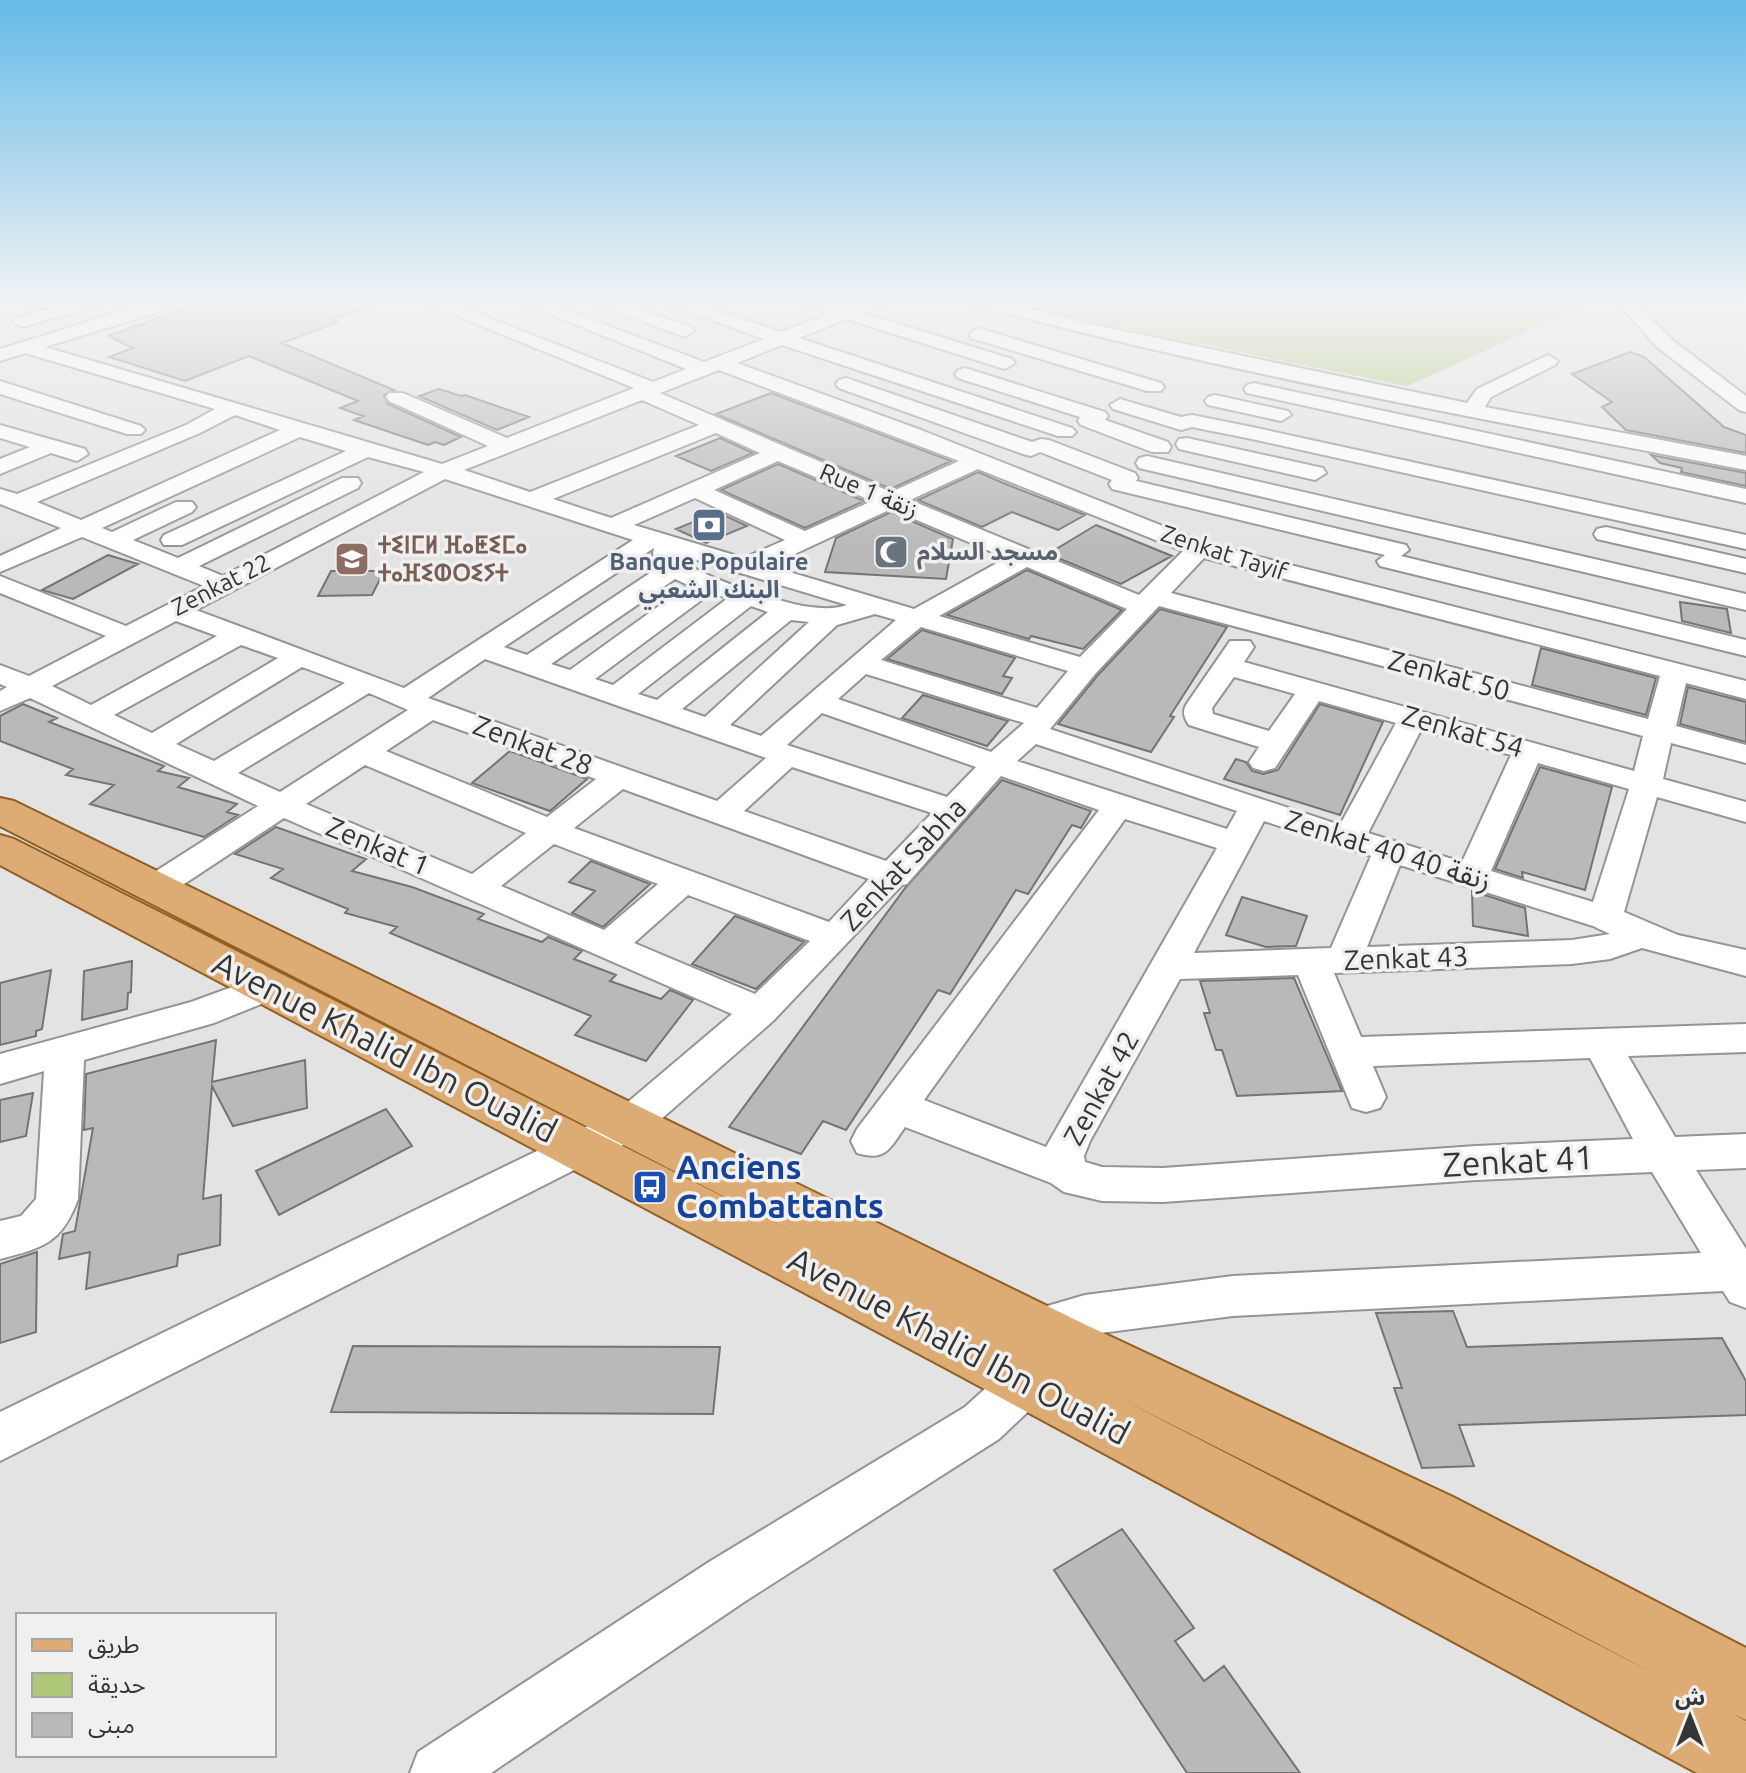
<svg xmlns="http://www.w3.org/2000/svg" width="1746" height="1773" font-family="Ubuntu,'Noto Sans Arabic','Noto Sans Tifinagh',sans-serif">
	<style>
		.green { fill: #afc779 }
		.building { fill: #bab9ba; stroke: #747475; stroke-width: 2 }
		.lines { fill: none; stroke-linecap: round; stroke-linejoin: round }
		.minor-casing { stroke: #949495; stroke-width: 4 }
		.major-casing { stroke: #925f22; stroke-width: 4 }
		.minor { fill: #fff; fill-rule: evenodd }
		.major { fill: #dcac74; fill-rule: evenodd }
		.labels { text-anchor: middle; stroke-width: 7; stroke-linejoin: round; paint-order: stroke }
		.far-street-label { font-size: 24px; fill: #353535; stroke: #f0f0f1 }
		.far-education-label { font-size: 24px; font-weight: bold; fill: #785e54; stroke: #f0f0f1; text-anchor: start }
		.far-worship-label { font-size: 24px; font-weight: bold; fill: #5b616d; stroke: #f0f0f1; text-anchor: start }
		.far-service-label { font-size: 24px; font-weight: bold; fill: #4e5e75; stroke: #f0f0f1 }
		.street-label { font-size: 28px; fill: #353535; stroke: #f0f0f1 }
		.near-street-label { font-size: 34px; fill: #353535; stroke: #f0f0f1 }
		.near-transit-label { font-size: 34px; font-weight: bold; fill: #164399; stroke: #f0f0f1; text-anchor: start }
	</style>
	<rect width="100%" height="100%" fill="#e3e3e4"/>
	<path class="green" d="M 1011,301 L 1595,301 L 1407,386 L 1058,315 Z"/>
	<path class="building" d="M 216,301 L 373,301 L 374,304 L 332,320 L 338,322 L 282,343 L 394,390 L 384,395 L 388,404 L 461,437 L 444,445 L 435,442 L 428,445 L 354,420 L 363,416 L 340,408 L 358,401 L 249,356 L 185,381 L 109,357 L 133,348 L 108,336 L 190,307 L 195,309 Z
		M 1630,352 L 1644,357 L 1724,427 L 1746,435 L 1746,453 L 1626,430 L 1602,407 L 1612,402 L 1572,374 Z
		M 439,389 L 461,396 L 465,395 L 529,417 L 497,430 L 419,396 Z
		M 771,393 L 951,461 L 891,489 L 716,414 Z
		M 720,438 L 753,453 L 711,471 L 676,456 Z
		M 1651,455 L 1746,473 L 1746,486 L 1681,472 L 1682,468 L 1660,463 Z
		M 778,464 L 864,501 L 805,528 L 721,490 Z
		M 978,472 L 1003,483 L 1085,515 L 1058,530 L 1012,512 L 982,527 L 918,500 Z
		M 717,512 L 747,526 L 706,543 L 676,529 Z
		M 891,512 L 953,539 L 946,579 L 825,572 L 836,538 Z
		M 1096,525 L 1172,556 L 1121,584 L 1048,554 Z
		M 108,555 L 138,564 L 73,599 L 42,590 Z
		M 1027,570 L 1122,610 L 1083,649 L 1031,636 L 1029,639 L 947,615 Z
		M 331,571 L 384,571 L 372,595 L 318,596 Z
		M 1680,602 L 1727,609 L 1731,633 L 1682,621 Z
		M 1160,609 L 1227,627 L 1170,716 L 1174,717 L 1151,752 L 1058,724 L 1098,675 Z
		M 922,630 L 1015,658 L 1003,676 L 1012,678 L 1002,694 L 887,659 Z
		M 1541,648 L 1656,678 L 1646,715 L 1532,685 Z
		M 1688,687 L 1746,702 L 1746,742 L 1680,724 Z
		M 923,695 L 1008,721 L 987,746 L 902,718 Z
		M 23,704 L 57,718 L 49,722 L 164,766 L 158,771 L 189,778 L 178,787 L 237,804 L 227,812 L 238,815 L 204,837 L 90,804 L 114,785 L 66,775 L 73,769 L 0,741 L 0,716 Z
		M 1320,704 L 1383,722 L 1340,815 L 1224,779 L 1236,759 L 1246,762 L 1252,771 L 1263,774 L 1278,770 Z
		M 510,751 L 587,779 L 550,811 L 472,783 Z
		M 1540,767 L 1612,787 L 1585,890 L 1522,872 L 1523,878 L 1495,869 Z
		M 1002,780 L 1091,811 L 1081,828 L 1072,825 L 1028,894 L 1016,890 L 950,994 L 938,990 L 846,1130 L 823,1121 L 801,1154 L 729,1127 L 906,887 Z
		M 276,827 L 366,859 L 352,871 L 412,887 L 484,914 L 478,919 L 542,942 L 548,937 L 582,951 L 574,959 L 616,975 L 610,981 L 661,999 L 670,990 L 693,1000 L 646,1061 L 575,1035 L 591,1016 L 390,933 L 397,927 L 345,913 L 348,909 L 271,878 L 283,869 L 235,854 Z
		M 591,861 L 650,884 L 603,927 L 572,913 L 595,891 L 569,882 Z
		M 1472,891 L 1525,908 L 1528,936 L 1473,926 Z
		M 1242,897 L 1307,916 L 1296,946 L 1266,947 L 1226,935 Z
		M 735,916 L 804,942 L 756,989 L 692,964 Z
		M 132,961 L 131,992 L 128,993 L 127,1009 L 82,1020 L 84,971 Z
		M 51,970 L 42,1029 L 36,1031 L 36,1036 L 0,1045 L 0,983 Z
		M 1294,978 L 1342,1091 L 1237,1096 L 1222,1050 L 1216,1050 L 1204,1013 L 1210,1013 L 1200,981 Z
		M 216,1040 L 212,1082 L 305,1060 L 307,1108 L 233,1126 L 212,1086 L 203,1199 L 221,1195 L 220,1245 L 178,1255 L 177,1266 L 86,1289 L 90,1252 L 59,1259 L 63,1234 L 75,1231 L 93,1128 L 84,1130 L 86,1074 Z
		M 33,1093 L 26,1136 L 0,1142 L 0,1100 Z
		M 386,1109 L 412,1146 L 279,1215 L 256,1171 Z
		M 37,1252 L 36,1332 L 0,1343 L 0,1264 Z
		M 1453,1311 L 1467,1347 L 1722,1338 L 1746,1381 L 1746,1415 L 1459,1425 L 1474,1466 L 1422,1468 L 1394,1388 L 1402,1388 L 1376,1313 Z
		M 353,1346 L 720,1347 L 713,1414 L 331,1412 Z
		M 1122,1529 L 1194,1628 L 1175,1641 L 1204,1681 L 1224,1666 L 1300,1773 L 1187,1773 L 1054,1570 Z"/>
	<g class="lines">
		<g class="minor-casing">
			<path id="minor" d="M 74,301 L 103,301 L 101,305 L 22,327 L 13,322 L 16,318 Z
				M 155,301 L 183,301 L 181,305 L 45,347 L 442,464 L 488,446 L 389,401 L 386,397 L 389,393 L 403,393 L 507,438 L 634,388 L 420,301 L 445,301 L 653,382 L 686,369 L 517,301 L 542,301 L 704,362 L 764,339 L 660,301 L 687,301 L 781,332 L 829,314 L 798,301 L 826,301 L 845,308 L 861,301 L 886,301 L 863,313 L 1012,359 L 1015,363 L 1005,369 L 998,367 L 847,319 L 799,338 L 1072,428 L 1076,432 L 1072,436 L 1058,436 L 782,345 L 737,363 L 921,430 L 1208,544 L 1746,681 L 1746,699 L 1686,683 L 1676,726 L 1746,745 L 1746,763 L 1671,743 L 1663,779 L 1746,802 L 1746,822 L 1657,797 L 1624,912 L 1678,935 L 1746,950 L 1746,976 L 1642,948 L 1610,959 L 1572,964 L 1334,973 L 1361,1037 L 1746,1024 L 1746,1052 L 1628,1056 L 1675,1137 L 1746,1134 L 1746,1168 L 1696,1170 L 1746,1249 L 1746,1308 L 1730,1302 L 1723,1291 L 1233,1316 L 1085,1335 L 1040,1349 L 1056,1355 L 1063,1370 L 1056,1385 L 999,1439 L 747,1600 L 491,1773 L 410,1773 L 418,1752 L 709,1562 L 965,1407 L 1022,1355 L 1035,1350 L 1020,1344 L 1013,1329 L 1020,1314 L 1085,1295 L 1233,1276 L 1701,1253 L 1652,1172 L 1476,1180 L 1163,1202 L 1102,1201 L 1064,1192 L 1051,1183 L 905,1127 C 890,1148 886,1162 857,1153 L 851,1141 L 857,1129 L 1099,810 L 1001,776 L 907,884 L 902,885 L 773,1021 L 643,1135 L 0,1461 L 0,1412 L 615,1113 L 732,1014 L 284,818 L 166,896 L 154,899 L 142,896 L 137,888 L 142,880 L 258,806 L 30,698 L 0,711 L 0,691 L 7,687 L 0,684 L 0,665 L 29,676 L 106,636 L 0,593 L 0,576 L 126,626 L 204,586 L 82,537 L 0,572 L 0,556 L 61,528 L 0,504 L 0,489 L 17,494 L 186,425 L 215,409 L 25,353 L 0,361 L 0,349 ZM 719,370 L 959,461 L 891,492 L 660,393 ZM 642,400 L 699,425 L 530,492 L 464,470 ZM 235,415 L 280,430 L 81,520 L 37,502 L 200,433 ZM 716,433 L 760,453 L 611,518 L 553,499 ZM 300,437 L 346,451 L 164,535 L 161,540 L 164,545 L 182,545 L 368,457 L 424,472 L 223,576 L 199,566 L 358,488 L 361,483 L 358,478 L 342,478 L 178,558 L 133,540 L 192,512 L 196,507 L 192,502 L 176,502 L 112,532 L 102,528 ZM 778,461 L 872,501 L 805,531 L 714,490 ZM 978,469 L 1183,551 L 1139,595 L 910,500 ZM 445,479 L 633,540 L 404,688 L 196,610 ZM 695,498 L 785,540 L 744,558 L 634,525 ZM 891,509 L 1006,558 L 914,609 L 769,566 ZM 654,548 L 653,554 L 659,567 L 527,655 L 504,647 ZM 677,554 L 847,605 C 833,610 818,608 803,606 C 780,602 687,574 677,554 ZM 1204,558 L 1660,676 L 1648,719 L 1171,593 ZM 1027,567 L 1127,609 L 1080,657 L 939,616 ZM 675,579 L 688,585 L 570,670 L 551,664 ZM 711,593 L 728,598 L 613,685 L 595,679 ZM 751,606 L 768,612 L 657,700 L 638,694 ZM 1159,606 L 1643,736 L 1634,771 L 1244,662 L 1254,647 L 1250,641 L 1230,641 L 1188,702 C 1182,710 1183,717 1189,725 L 1259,747 L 1249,762 L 1253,768 L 1264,771 L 1275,768 L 1319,701 L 1396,723 L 1340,825 L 1050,729 L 1096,673 ZM 875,614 L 896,620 L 761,736 L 730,725 L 837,625 ZM 791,620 L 809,622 L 705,717 L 682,709 ZM 176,621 L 217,636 L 91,705 L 52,686 ZM 921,627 L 1068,671 L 1037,708 L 881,660 ZM 241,645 L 278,658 L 152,733 L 114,715 ZM 485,659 L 766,758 L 717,801 L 428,698 ZM 302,667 L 345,683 L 214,761 L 176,744 ZM 866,674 L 1024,723 L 991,752 L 838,699 ZM 1234,677 L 1295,694 L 1269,731 L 1213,714 L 1212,708 ZM 369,693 L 408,710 L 280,792 L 238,773 ZM 822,713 L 976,767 L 947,797 L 787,745 ZM 433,720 L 596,779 L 547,817 L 386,751 ZM 1421,730 L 1511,755 L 1462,862 L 1368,833 ZM 1036,744 L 1237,811 L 1227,829 L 1017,761 ZM 1538,763 L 1629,789 L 1593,902 L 1491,871 ZM 365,765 L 526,833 L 472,874 L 306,804 ZM 792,767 L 932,813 L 886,861 L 744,811 ZM 623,789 L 869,879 L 829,922 L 574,828 ZM 1125,819 L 1217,848 L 1046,1147 L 924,1100 ZM 1264,821 L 1371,856 L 1331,948 L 1194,953 ZM 554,844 L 658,884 L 604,930 L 501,886 ZM 1400,865 L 1593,926 L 1610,934 L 1572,940 L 1367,947 ZM 688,895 L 810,941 L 755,994 L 634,943 ZM 1298,975 L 1352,1108 L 1366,1112 L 1380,1108 L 1386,1097 L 1373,1066 L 1590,1058 L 1633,1139 L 1476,1146 L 1163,1168 L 1102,1167 L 1085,1162 L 1084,1156 L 1090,1141 L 1180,979 Z
				M 589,301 L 615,301 L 691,327 L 694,331 L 685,337 L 679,335 Z
				M 973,301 L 1003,301 L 1081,322 L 1467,403 L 1477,389 L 1548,355 L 1558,361 L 1555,365 L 1491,397 L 1485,407 L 1746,456 L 1746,470 C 1488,420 1228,373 975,305 Z
				M 1616,301 L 1634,301 L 1671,339 L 1746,396 L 1746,412 L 1739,410 L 1657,347 Z
				M 978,328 L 1161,383 L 1164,387 L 1161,391 L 1147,391 L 971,338 L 969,334 Z
				M 965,368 L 1105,412 L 1108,416 L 1105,420 L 1168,442 L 1171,447 L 1168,452 L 1152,452 L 1081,425 L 1078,421 L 1080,417 L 958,378 L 955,374 L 958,370 Z
				M 846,378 L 1032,442 L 1041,439 L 1049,440 L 1135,473 L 1138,478 L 1136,481 L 1406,545 L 1409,550 L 1401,556 L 1746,640 L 1746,656 L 1380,566 L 1377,561 L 1385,555 L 1112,489 L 1109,484 L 1112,480 L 1040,452 L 1031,456 L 1023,454 L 839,388 L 836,384 L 839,380 Z
				M 0,381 L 141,426 L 145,430 L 141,434 L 127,434 L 0,394 Z
				M 1254,383 L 1746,489 L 1746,503 L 1247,393 L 1244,389 L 1247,385 Z
				M 1215,395 L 1288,411 L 1291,415 L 1281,421 L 1208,405 L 1205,401 L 1208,397 Z
				M 1120,399 L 1181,417 L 1192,415 L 1252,427 L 1746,535 L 1746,549 L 1252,439 L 1192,427 L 1181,430 L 1113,409 L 1110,405 Z
				M 0,425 L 85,449 L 88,454 L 77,461 L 51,453 L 0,474 L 0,459 L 30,447 L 0,438 Z
				M 1187,438 L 1323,468 L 1326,473 L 1315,480 L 1179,449 L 1176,444 L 1179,439 Z
				M 1147,456 L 1746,594 L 1746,610 L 1139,468 L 1136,463 L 1139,458 Z
				M 1606,527 L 1746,559 L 1746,573 L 1597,539 L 1594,534 L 1597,529 Z
				M 268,974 L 281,978 L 286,987 L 281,996 L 214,1023 L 84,1060 L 78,1199 C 62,1243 43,1248 0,1259 L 0,1221 L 21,1216 L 36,1199 L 44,1071 L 0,1084 L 0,1054 L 191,1002 Z"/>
		</g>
		<g class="major-casing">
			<path id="major" d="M 0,798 L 14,801 L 1084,1324 L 1453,1497 L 1746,1648 L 1746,1720 L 1733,1714 L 1746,1721 L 1746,1773 L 1697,1773 L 940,1365 L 0,865 L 0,835 L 14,839 L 811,1241 L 0,826 ZM 1119,1398 L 1407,1543 L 1653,1673 Z"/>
		</g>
		<use href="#minor" class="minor"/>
		<use href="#major" class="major"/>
	</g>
	<linearGradient id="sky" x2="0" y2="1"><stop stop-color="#64bae8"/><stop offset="0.55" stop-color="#f2f2f3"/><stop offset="1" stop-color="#f2f2f3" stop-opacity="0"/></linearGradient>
	<rect width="1746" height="550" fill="url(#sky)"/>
	<defs>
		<g id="bank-square" transform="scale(1.8)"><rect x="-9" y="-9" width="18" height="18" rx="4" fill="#5c6f8a" stroke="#f0f0f1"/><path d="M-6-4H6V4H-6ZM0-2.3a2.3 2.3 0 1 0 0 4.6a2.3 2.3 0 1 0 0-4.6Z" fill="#fff"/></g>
		<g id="mosque-square" transform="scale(1.8)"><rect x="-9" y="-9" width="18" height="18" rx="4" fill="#6b7280" stroke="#f0f0f1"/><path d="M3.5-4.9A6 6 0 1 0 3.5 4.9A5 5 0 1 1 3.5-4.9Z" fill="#fff"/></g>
		<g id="school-square" transform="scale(1.8)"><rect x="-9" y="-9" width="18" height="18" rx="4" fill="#8d6e63" stroke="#f0f0f1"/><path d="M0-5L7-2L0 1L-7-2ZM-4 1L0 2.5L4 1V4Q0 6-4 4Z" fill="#fff"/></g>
		<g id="bus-square" transform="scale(1.8)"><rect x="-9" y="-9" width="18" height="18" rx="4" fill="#1a4fb4" stroke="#f0f0f1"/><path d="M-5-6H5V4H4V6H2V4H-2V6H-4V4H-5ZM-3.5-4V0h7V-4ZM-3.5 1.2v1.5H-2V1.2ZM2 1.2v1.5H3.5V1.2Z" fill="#fff"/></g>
	</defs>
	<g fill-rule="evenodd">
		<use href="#bank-square" x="709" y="525"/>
		<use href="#mosque-square" x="891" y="552"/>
		<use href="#school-square" x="352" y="559"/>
		<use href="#bus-square" x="650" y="1187"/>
	</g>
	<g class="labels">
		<g class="far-street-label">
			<text transform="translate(869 491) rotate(23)" y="8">Rue 1 زنقة</text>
			<text transform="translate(1224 553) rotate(18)" y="8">Zenkat Tayif</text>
			<text transform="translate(221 585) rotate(-27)" y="8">Zenkat 22</text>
		</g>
		<g class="far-education-label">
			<text x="378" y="553">ⵜⵉⵏⵎⵍ ⴼⴰⵟⵉⵎⴰ<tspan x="378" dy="28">ⵜⴰⴼⵉⵀⵔⵉⵢⵜ</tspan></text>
		</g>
		<g class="far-worship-label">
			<text x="917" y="560">مسجد السلام</text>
		</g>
		<g class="far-service-label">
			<text x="709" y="570">Banque Populaire<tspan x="709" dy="28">البنك الشعبي</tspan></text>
		</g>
		<g class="street-label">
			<text transform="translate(1449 675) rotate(15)" y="10">Zenkat 50</text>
			<text transform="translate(1463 731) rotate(16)" y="10">Zenkat 54</text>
			<text transform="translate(533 745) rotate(20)" y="10">Zenkat 28</text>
			<text transform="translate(378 846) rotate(23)" y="10">Zenkat 1</text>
			<text transform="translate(1388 850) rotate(17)" y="10">Zenkat 40 زنقة 40</text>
			<text transform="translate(903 864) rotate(-47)" y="10">Zenkat Sabha</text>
			<text transform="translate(1406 958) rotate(-2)" y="10">Zenkat 43</text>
			<text transform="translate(1101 1088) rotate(-61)" y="10">Zenkat 42</text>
		</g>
		<g class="near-street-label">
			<text transform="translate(385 1047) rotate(27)" y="12">Avenue Khalid Ibn Oualid</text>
			<text transform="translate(1518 1161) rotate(-3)" y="12">Zenkat 41</text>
			<text transform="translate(959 1346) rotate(28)" y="12">Avenue Khalid Ibn Oualid</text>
		</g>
		<g class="near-transit-label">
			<text x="676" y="1179">Anciens<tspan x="676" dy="39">Combattants</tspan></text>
		</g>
	</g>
	<rect x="16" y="1613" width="260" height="144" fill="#f0f0f1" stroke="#a5a5a6" stroke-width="2"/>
	<rect x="32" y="1639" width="40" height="12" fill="#dcac74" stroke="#a5a5a6" stroke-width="2"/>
	<text x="88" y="1653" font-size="24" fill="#353535">طريق</text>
	<rect x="32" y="1673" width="40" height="24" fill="#afc779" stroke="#a5a5a6" stroke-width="2"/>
	<text x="88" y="1693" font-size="24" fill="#353535">حديقة</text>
	<rect x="32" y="1713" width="40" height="24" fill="#bab9ba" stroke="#a5a5a6" stroke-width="2"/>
	<text x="88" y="1733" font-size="24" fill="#353535">مبنى</text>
	<g transform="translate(1690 1717)" stroke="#f0f0f1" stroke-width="6" paint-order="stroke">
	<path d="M0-6L14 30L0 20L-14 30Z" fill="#353535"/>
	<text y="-12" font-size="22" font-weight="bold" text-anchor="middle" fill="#353535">ش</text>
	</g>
</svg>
